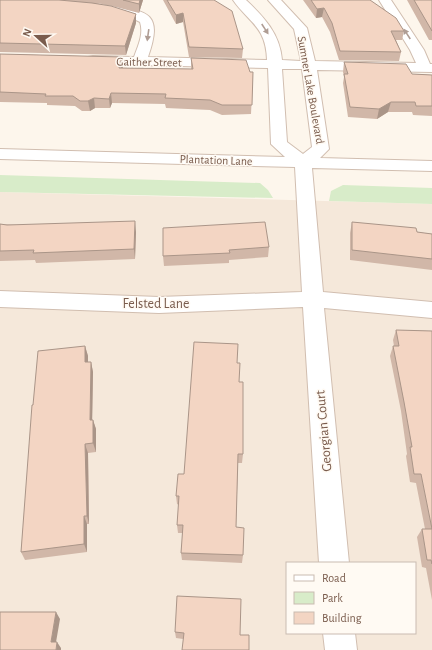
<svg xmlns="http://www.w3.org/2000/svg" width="432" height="650" font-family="'Alegreya Sans',sans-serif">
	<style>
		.residential { fill: #f5e8da; fill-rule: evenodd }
		.green { fill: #d8ecc9 }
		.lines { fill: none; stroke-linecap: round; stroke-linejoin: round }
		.minor-casing { stroke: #d1beb0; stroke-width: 2 }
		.minor { fill: #fff; fill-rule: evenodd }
		.wall { fill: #d1b7a8 }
		.shaded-wall { fill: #aa9588 }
		.building { fill: #f3d5c3; stroke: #aa9588 }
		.oneway { fill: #af9d94 }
		.labels { text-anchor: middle; stroke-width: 3; stroke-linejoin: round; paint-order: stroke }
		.far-street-label { font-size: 12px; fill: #7a5c4d; stroke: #fffaf3 }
		.street-label { font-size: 14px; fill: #7a5c4d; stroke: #fffaf3 }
	</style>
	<rect width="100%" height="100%" fill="#fdf6ec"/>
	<path class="residential" d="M 0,192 L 432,204 L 432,650 L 0,650 ZM 287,563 L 415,563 L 415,633 L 287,633 Z"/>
	<path class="green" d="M 0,175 L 260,183 L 268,190 L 273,198 L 0,192 Z
		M 343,185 L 432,188 L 432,204 L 329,201 L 331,191 Z"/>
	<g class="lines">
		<g class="minor-casing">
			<path id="minor" d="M 233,0 L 246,0 C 264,17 280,34 282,60 L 301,61 L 294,29 L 268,0 L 281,0 L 307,28 L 315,61 L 416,63 L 410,50 L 379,0 L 391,0 L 424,50 L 430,64 L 432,64 L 432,72 L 317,70 L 329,149 L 320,158 L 432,161 L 432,171 L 312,168 L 323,292 L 432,302 L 432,318 L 324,308 L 349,563 L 319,563 L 303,307 L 159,313 L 0,307 L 0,291 L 159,297 L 302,292 L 295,167 L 0,159 L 0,149 L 285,157 L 271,144 L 268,68 L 93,64 L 88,63 L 86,60 L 88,57 L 93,56 L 134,57 C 138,46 144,34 140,22 L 130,17 L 102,12 L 100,9 L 102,6 L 106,5 C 147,11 164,11 148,57 L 267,60 C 266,26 249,23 233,0 ZM 282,69 L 302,69 L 312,147 L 303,154 L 287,142 Z
				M 323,633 L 355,633 L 357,650 L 325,650 Z"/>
		</g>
		<use href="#minor" class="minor"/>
	</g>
	<path class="wall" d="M 0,0 L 143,0 L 139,13 L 108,5 L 96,3 L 136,14 L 136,23 L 126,55 L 0,52 Z
		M 163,0 L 214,0 L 243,49 L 242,58 L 189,57 L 183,22 L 176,24 Z
		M 303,0 L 370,0 L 404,31 L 402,40 L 396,40 L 401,52 L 399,61 L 339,60 L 330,32 L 322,17 L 316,18 Z
		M 407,0 L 432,0 L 432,40 L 429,40 Z
		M 0,54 L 122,57 L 123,66 L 123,68 L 191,69 L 191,58 L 250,72 L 253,72 L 251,114 L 222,115 L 210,110 L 166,108 L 165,104 L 112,103 L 110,108 L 95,108 L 90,111 L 82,111 L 75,106 L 47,105 L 47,103 L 0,102 Z
		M 344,62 L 412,74 L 432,75 L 432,116 L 413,115 L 412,112 L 388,112 L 377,119 L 348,117 L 343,83 L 344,77 L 343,72 Z
		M 352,222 L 417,232 L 432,234 L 432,270 L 350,260 L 350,233 Z
		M 0,224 L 136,232 L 135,259 L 36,263 L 35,260 L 0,261 Z
		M 163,228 L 269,247 L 268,257 L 229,260 L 229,263 L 164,266 L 163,256 Z
		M 396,330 L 432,331 L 432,600 L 426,568 L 422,567 L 417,537 L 422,529 L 425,529 L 416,483 L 410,482 L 406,456 L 407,454 L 401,411 L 390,356 L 393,346 L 394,346 L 393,340 Z
		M 85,346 L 88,356 L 88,362 L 91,362 L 93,372 L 92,420 L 93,420 L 96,429 L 96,452 L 88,453 L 89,524 L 87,524 L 87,552 L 25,560 L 21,552 L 33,405 Z
		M 237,363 L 239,382 L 243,454 L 242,463 L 238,463 L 236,527 L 243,555 L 242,563 L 182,560 L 181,553 L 183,533 L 178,533 L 177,525 L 179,505 L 177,504 L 176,496 L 184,474 Z
		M 241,599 L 183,639 L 176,638 L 175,632 Z"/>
	<path class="shaded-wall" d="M 140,0 L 143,0 L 139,13 L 139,4 Z
		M 324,8 L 322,17 L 316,18 L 317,9 Z
		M 183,13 L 183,22 L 176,24 L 176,15 Z
		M 136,14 L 136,23 L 126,55 L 125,46 Z
		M 122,57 L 123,66 L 120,77 L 119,68 Z
		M 111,93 L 112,103 L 110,108 L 109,99 Z
		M 94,98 L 95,108 L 90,111 L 88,101 Z
		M 391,102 L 388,112 L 377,119 L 379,109 Z
		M 135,221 L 136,232 L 135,259 L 134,249 Z
		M 85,346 L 88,356 L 88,372 L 85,362 Z
		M 91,362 L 93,372 L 92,429 L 90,420 Z
		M 93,420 L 96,429 L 96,452 L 93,443 Z
		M 85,444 L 88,453 L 89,524 L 87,516 Z
		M 84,516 L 87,524 L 87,552 L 84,544 Z
		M 56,612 L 60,619 L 55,648 L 51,642 Z
		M 57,642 L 61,648 L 61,650 L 56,650 Z"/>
	<path class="building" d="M 0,0 L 59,0 L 92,3 L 111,6 L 136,14 L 125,46 L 0,43 Z
		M 123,0 L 140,0 L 139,4 Z
		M 167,0 L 214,0 L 232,11 L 243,49 L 189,47 L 183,13 L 176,15 Z
		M 311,0 L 370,0 L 396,18 L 404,31 L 391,31 L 401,52 L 340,51 L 332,23 L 324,8 L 317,9 Z
		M 414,0 L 432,0 L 432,31 Z
		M 0,54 L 122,57 L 119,68 L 193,69 L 191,58 L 246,60 L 250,72 L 253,72 L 252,105 L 222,105 L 210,100 L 165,98 L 166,94 L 111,93 L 109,99 L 94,98 L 88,101 L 80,101 L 73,96 L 45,96 L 46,94 L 0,92 Z
		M 344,62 L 406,64 L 412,74 L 432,75 L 432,106 L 416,106 L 415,102 L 391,102 L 379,109 L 350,107 L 344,74 L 348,74 Z
		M 135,221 L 134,249 L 33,253 L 34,250 L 0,251 L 0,224 L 7,225 Z
		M 265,222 L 269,247 L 229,250 L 230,253 L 163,256 L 163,228 Z
		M 352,222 L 416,228 L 417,232 L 432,234 L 432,259 L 352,250 Z
		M 396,330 L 432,331 L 432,564 L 431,560 L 427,560 L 422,529 L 432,529 L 421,474 L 414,474 L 410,447 L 412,447 L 404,402 L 393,346 L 399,346 Z
		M 194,342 L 238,344 L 237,363 L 240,363 L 239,382 L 243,382 L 243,454 L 238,454 L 236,527 L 244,528 L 243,555 L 181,553 L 183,525 L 177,525 L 179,496 L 176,496 L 178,474 L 184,474 Z
		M 85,346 L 85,362 L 91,362 L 90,420 L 93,420 L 93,443 L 85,444 L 87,516 L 84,516 L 84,544 L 21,552 L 32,405 L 33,405 L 38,351 Z
		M 177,596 L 241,599 L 240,635 L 249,635 L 249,650 L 182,650 L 184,633 L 175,632 Z
		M 0,612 L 56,612 L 51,642 L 57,642 L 56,650 L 0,650 Z"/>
	<defs><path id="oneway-solid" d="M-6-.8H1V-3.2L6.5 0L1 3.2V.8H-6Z"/></defs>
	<g class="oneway">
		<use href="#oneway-solid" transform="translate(265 29) rotate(57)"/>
		<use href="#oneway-solid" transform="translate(407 34) rotate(-123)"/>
		<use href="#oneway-solid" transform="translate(148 35) rotate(98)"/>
	</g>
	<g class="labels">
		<g class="far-street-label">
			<text transform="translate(149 62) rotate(1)" y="4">Gaither Street</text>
			<text transform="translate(311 90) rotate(80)" y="4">Sumner Lake Boulevard</text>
			<text transform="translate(216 160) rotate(2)" y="4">Plantation Lane</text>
		</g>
		<g class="street-label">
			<text x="156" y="308">Felsted Lane</text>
			<text transform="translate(323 431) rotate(-95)" y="5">Georgian Court</text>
		</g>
	</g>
	<rect x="286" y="562" width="130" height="72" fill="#fffaf3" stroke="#cabbb1"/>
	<rect x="294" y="575" width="20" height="6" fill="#ffffff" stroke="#cabbb1"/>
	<text x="322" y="582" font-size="12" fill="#7a5c4d">Road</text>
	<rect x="294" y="592" width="20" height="12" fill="#d8ecc9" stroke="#cabbb1"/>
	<text x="322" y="602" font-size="12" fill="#7a5c4d">Park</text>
	<rect x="294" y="612" width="20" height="12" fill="#f3d5c3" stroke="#cabbb1"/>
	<text x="322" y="622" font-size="12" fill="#7a5c4d">Building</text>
	<g transform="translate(36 36) rotate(291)" stroke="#fffaf3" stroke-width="3" paint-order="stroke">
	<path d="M0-3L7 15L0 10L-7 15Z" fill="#7a5c4d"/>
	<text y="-6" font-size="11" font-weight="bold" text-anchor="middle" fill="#7a5c4d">N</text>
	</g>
</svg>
